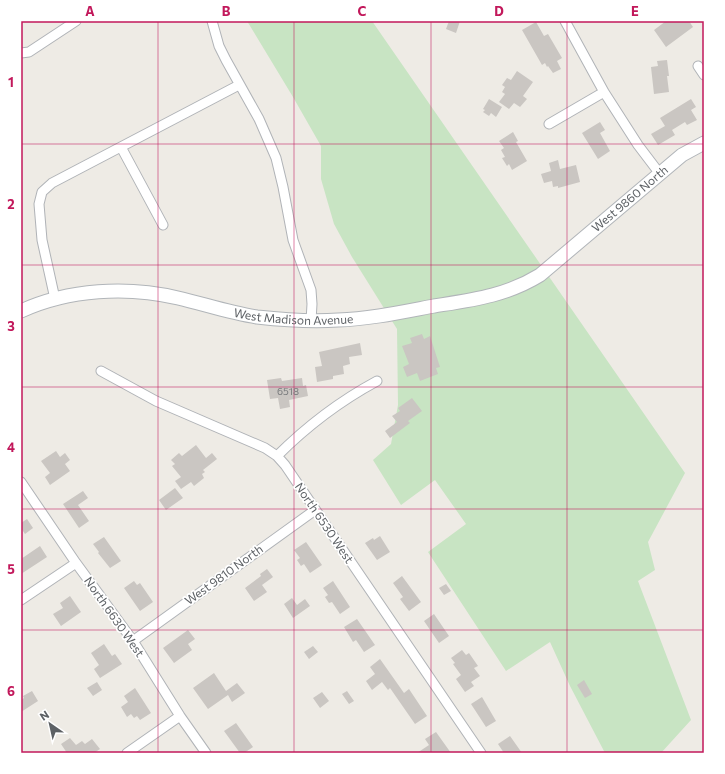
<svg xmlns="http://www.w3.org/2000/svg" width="725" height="774" font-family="Commissioner,sans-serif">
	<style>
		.green { fill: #c8e4c3 }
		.building { fill: #cac6c2 }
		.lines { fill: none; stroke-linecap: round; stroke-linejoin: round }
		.street-casing { stroke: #b0b3b7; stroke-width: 11 }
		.secondary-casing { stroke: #b1b5b9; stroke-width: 15 }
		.street { stroke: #fff; stroke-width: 9 }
		.secondary { stroke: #fff; stroke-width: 13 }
		.grid { fill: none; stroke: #c2185b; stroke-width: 1; stroke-opacity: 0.55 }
		.labels { text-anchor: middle; stroke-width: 3.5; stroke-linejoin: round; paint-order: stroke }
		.number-label { font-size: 10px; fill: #787a7c }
		.street-label { font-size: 12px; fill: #5d6165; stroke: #fff }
		.neatline { fill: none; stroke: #c2185b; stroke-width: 1.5 }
		.grid-label { font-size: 13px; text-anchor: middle; font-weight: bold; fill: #c2185b }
	</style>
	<rect width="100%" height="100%" fill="#eeebe5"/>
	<path class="green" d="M 247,21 L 372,21 L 685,473 L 648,542 L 655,570 L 638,581 L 691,720 L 661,753 L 605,753 L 570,686 L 550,642 L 506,671 L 428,552 L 466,524 L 435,480 L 401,505 L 373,460 L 391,444 L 398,405 L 397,329 L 352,257 L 334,224 L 321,179 L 321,146 L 293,97 Z"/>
	<path class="building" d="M 449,21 L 460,21 L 456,33 L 446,29 Z
		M 666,21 L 689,21 L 693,27 L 666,47 L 654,30 Z
		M 536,22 L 544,36 L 548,34 L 562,58 L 557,61 L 561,69 L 553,73 L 548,66 L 547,67 L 545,63 L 542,65 L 522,30 Z
		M 667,60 L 669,76 L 667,76 L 669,92 L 654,94 L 651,67 L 658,66 L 657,61 Z
		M 517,71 L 533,82 L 523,96 L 527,99 L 520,107 L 514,103 L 509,109 L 499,102 L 505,94 L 502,92 L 505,87 L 502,85 L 507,78 L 511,80 Z
		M 489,99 L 502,107 L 496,117 L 491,113 L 489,116 L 483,112 L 485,110 L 483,109 Z
		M 691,99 L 696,107 L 691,110 L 697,120 L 687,125 L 685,122 L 672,130 L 675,135 L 658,145 L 651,134 L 665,126 L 660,118 Z
		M 600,122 L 605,130 L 600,133 L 610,151 L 598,159 L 582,133 Z
		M 513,132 L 518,141 L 516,142 L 527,161 L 512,170 L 509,164 L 507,166 L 502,158 L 505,157 L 501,150 L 504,148 L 499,141 Z
		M 558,160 L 560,169 L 576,165 L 580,182 L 558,188 L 558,186 L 553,187 L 552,181 L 544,183 L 541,174 L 551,171 L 549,163 Z
		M 422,334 L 424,339 L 430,336 L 440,367 L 436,368 L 438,374 L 420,381 L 417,373 L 407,377 L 403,367 L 409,364 L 402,346 L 412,343 L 410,338 Z
		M 360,343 L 362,355 L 349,357 L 350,364 L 343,366 L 344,374 L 333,376 L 333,379 L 317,382 L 315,367 L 322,366 L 319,352 Z
		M 281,378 L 282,381 L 302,378 L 303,386 L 306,385 L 308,396 L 289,400 L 290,407 L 280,409 L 278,398 L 270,399 L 267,380 Z
		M 412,398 L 422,411 L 408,421 L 410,423 L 390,438 L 385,431 L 397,422 L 392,416 L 400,411 L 398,408 Z
		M 196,445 L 206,458 L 212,453 L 217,459 L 203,470 L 205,472 L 202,474 L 204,478 L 194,486 L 191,482 L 181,489 L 175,481 L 181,477 L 172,466 L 175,464 L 171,460 L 179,453 L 182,456 Z
		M 56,451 L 60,457 L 65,453 L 70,460 L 65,464 L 70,471 L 50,485 L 45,477 L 50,473 L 41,461 Z
		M 175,488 L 183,498 L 166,510 L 159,500 Z
		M 83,491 L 88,498 L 78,505 L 89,521 L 79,528 L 63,504 Z
		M 27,519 L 33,528 L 25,534 L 21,528 L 21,523 Z
		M 380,536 L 390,552 L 377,560 L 365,543 L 373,538 L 374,540 Z
		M 104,537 L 121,561 L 110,568 L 98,553 L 99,552 L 93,544 Z
		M 306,542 L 322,565 L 310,573 L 304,564 L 301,566 L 297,560 L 300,558 L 294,550 Z
		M 40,546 L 47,557 L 21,574 L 21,559 Z
		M 267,569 L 273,577 L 262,585 L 267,592 L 254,601 L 245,588 L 261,576 L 260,574 Z
		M 402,576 L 421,602 L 409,611 L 400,599 L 403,597 L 393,583 Z
		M 134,581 L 137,585 L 140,583 L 153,602 L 140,611 L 124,588 Z
		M 333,581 L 350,607 L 340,614 L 332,602 L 329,603 L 325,597 L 328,595 L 323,588 Z
		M 446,584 L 451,591 L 444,595 L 439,588 Z
		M 70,596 L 81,612 L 61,626 L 53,614 L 63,608 L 60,603 Z
		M 292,598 L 297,605 L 305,599 L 310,606 L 293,618 L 284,604 Z
		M 434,614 L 449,636 L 439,643 L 424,621 Z
		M 357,619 L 375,645 L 364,652 L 356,640 L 353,642 L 344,627 Z
		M 188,630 L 195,639 L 188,644 L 192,650 L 174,663 L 163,648 Z
		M 104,644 L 112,656 L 115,654 L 122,664 L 100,678 L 94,669 L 99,665 L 91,653 Z
		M 313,646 L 318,652 L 309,659 L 304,652 Z
		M 462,650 L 466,655 L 469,653 L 478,666 L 474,668 L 480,676 L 471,682 L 474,686 L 465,692 L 456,679 L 461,675 L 453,664 L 455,663 L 451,658 Z
		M 380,659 L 404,693 L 409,689 L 427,716 L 415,724 L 390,688 L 388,690 L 382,682 L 372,690 L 366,681 L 375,674 L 370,667 Z
		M 214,673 L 226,691 L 237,683 L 245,693 L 232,702 L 228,695 L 208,709 L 193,688 Z
		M 584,680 L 592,694 L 585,698 L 577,685 Z
		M 97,682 L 102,690 L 93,696 L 87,688 Z
		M 135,688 L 151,713 L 140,720 L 137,716 L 134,718 L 131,714 L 127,717 L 121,707 L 128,702 L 124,696 Z
		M 32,691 L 38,701 L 21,712 L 21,700 L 24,698 L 23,696 Z
		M 347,691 L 354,701 L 349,704 L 342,694 Z
		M 322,692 L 329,701 L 320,708 L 313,698 Z
		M 482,697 L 496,721 L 486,727 L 471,704 Z
		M 236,723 L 253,747 L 244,753 L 240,753 L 224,731 Z
		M 436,732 L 451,753 L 417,753 L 429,745 L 425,739 Z
		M 510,736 L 522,753 L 504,753 L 498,744 Z
		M 70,738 L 76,745 L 82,741 L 85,744 L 92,739 L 100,749 L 94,753 L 67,753 L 61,744 Z"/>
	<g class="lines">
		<g class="street-casing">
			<path id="street" d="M 212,21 L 219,46 L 226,60 L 259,119 L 276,158 L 283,187 L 293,240 L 311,290 L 312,304 L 311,321
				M 565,21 L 604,92 L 638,145 L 660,174
				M 21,53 L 29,52 L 76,21
				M 698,66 L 704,75
				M 549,124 L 604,92
				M 121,147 L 163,225
				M 55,299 L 42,240 L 39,204 L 42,192 L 52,183 L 239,85
				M 101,371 L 156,401 L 265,448 L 277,456 L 285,465 L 481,753
				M 277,456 C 307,426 340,401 377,381
				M 21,482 L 76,563 L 133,641 L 180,716 L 206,753
				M 21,600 L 76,563
				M 133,641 L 315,510
				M 127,753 L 180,716"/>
		</g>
		<g class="secondary-casing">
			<g id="secondary">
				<path id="s1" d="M 21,311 C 69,289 127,286 178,298 C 204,304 230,313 257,317 C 284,320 311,322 338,320 C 370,319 402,312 434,306 C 472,300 506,296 540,275 L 682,155 L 704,143"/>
			</g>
		</g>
		<use href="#street" class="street"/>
		<use href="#secondary" class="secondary"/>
	</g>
	<path class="grid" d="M 158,21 L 158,753M 294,21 L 294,753M 431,21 L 431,753M 567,21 L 567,753M 21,144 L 704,144M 21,265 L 704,265M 21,387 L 704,387M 21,509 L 704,509M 21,630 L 704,630"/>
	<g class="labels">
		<g class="number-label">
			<text x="288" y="395">6518</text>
		</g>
		<g class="street-label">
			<text dy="4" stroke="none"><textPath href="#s1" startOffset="649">West 9860 North</textPath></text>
			<text dy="4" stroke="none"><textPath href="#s1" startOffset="278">West Madison Avenue</textPath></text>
			<text transform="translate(324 523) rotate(56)" y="4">North 6530 West</text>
			<text transform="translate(224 575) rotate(-36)" y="4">West 9810 North</text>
			<text transform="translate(114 617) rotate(55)" y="4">North 6630 West</text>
		</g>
	</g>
	<rect width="725" height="774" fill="none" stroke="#ffffff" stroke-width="44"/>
	<g transform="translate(50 724) rotate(326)" stroke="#ffffff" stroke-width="3" paint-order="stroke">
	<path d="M0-3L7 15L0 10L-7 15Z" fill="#5d6165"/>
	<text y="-6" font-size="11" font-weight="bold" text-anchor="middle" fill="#5d6165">N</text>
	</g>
	<rect x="22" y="22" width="681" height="730" class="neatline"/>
	<g class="grid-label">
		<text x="90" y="16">A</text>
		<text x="226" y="16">B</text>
		<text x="362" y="16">C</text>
		<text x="499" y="16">D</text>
		<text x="635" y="16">E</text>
		<text x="11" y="87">1</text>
		<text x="11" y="209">2</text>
		<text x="11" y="331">3</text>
		<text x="11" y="452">4</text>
		<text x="11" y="574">5</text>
		<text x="11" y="696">6</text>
	</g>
</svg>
